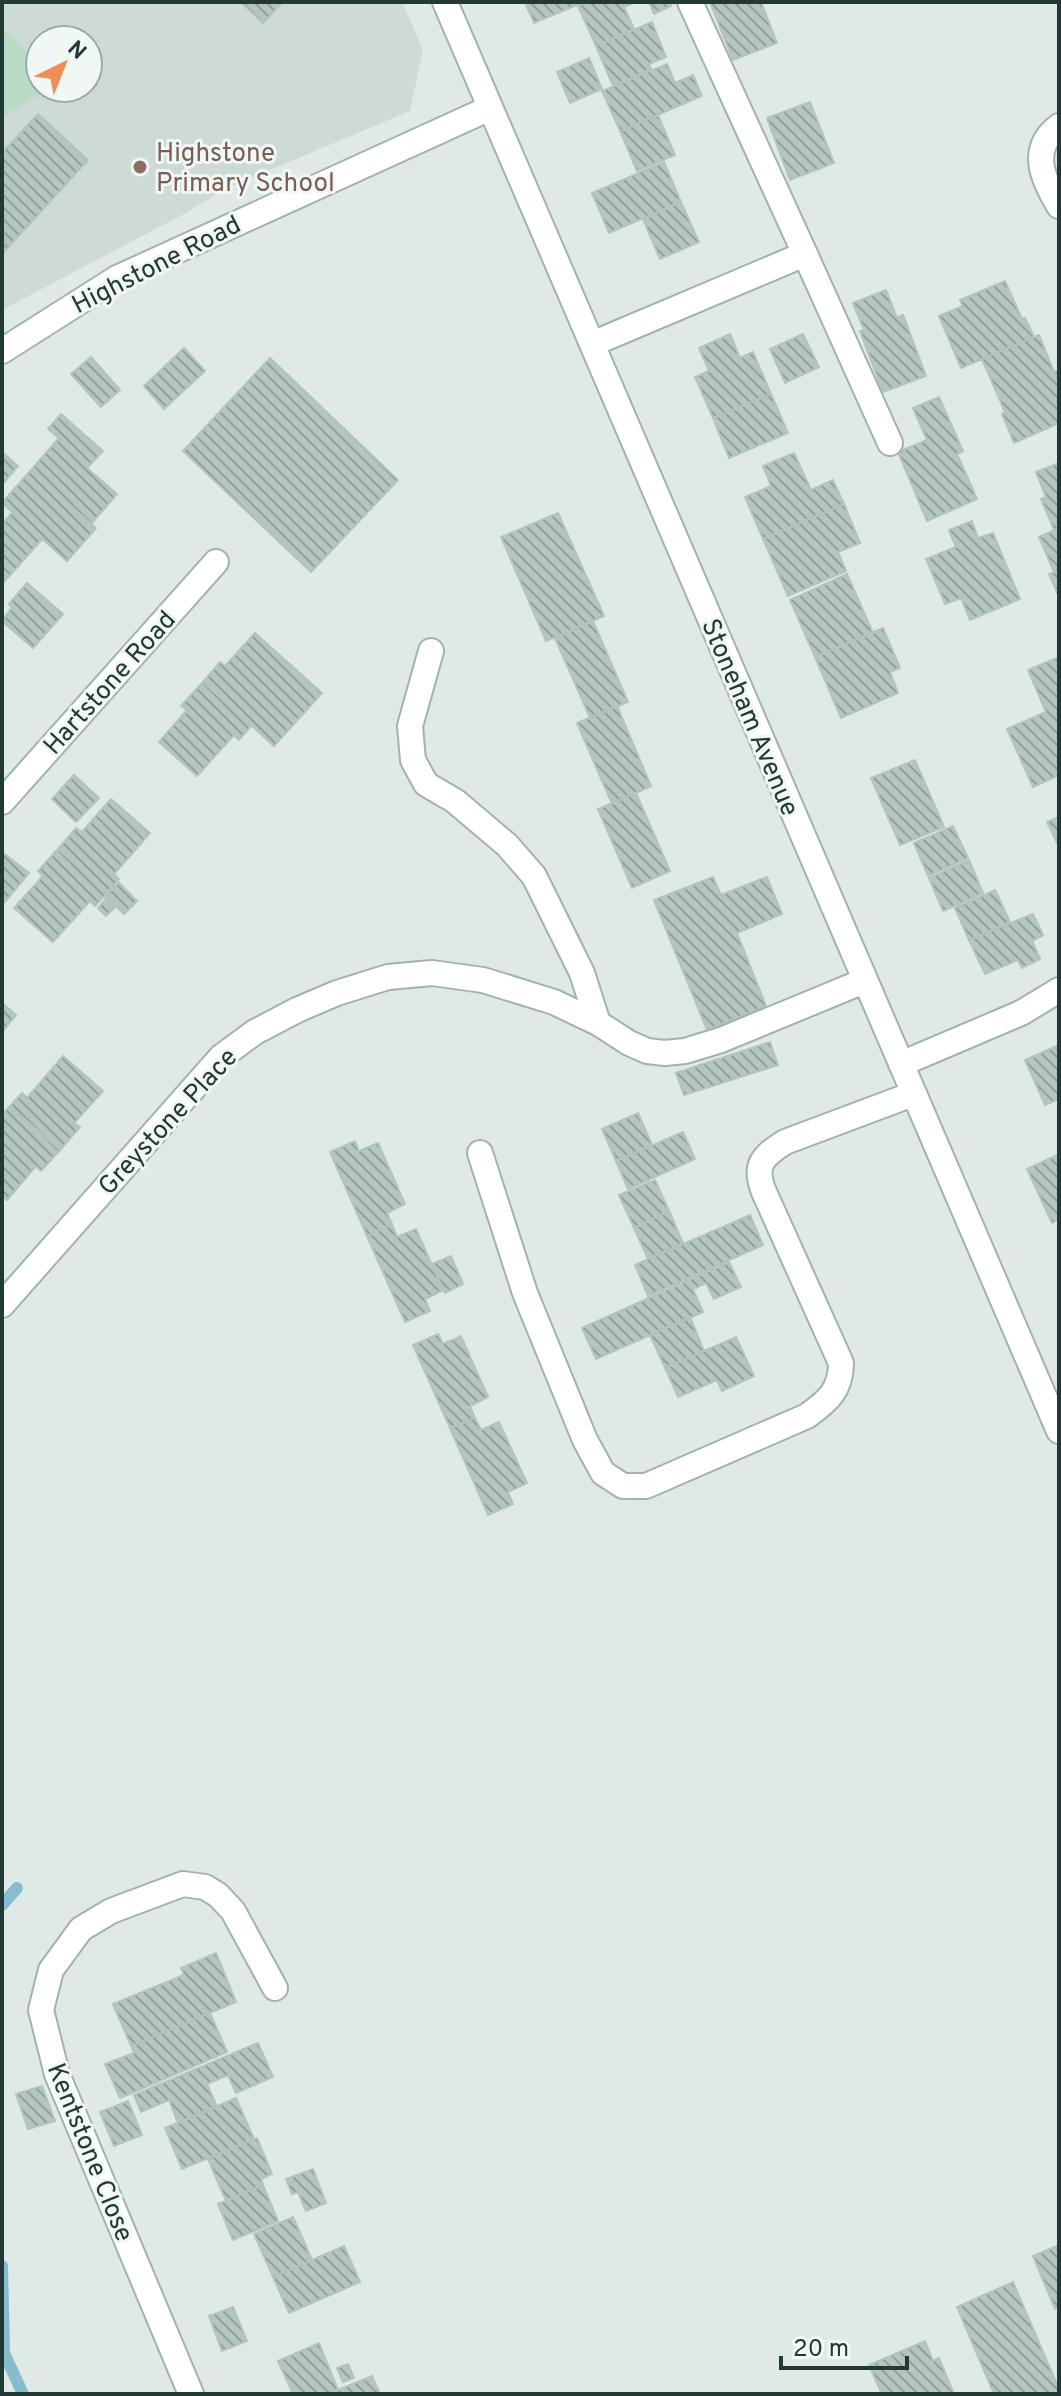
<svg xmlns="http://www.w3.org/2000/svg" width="1061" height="2396" font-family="Overpass,sans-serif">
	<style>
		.built { fill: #cedad6; fill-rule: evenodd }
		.green { fill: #b8dcc6 }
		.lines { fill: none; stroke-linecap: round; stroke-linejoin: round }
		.stream { stroke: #87bccf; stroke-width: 12 }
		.building { fill: url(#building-back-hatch); stroke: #b2c4be; stroke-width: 2 }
		.minor-casing { stroke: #a2b2ae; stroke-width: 28 }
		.minor { stroke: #fff; stroke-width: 24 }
		.education-dot { fill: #8d6e63; stroke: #f0f7f4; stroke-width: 3 }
		.labels { text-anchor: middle; stroke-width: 6; stroke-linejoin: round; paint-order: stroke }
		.education-label { font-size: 26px; fill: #785e54; stroke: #f0f7f4; text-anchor: start }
		.street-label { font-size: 26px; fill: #213a36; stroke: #f0f7f4 }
	</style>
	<defs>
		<pattern id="building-back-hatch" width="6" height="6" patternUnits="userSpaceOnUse" patternTransform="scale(2)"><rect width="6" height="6" fill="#b5c5c0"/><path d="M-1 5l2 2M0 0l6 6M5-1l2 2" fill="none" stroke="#93a19d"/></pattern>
	</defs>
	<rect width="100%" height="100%" fill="#dfeae7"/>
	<path class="built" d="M 2,2 L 402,2 L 423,50 L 410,111 L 227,188 L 184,214 L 2,310 ZM 40,40 L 88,40 L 88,88 L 40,88 Z"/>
	<path class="green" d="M 2,28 L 40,65 L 40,88 L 51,88 L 2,117 Z"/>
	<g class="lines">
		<path class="stream" d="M 2,1905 L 17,1888
			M 2,2266 L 4,2353 L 23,2394"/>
	</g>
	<path class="building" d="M 241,2 L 283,2 L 263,23 Z
		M 525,2 L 584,2 L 534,23 Z
		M 587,2 L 635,2 L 624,7 L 634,29 L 596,46 L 578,6 Z
		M 649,2 L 669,2 L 671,6 L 654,14 Z
		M 710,2 L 761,2 L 777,43 L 733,60 Z
		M 652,22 L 666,57 L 649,64 L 651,69 L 613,86 L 596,46 Z
		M 589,58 L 602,89 L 570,103 L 557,72 Z
		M 667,64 L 675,83 L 693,75 L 702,96 L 620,131 L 602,91 Z
		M 810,102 L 834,163 L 790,180 L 767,118 Z
		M 38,114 L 88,160 L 4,252 L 2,153 Z
		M 658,115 L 675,155 L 637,171 L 620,131 Z
		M 664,162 L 681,202 L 609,233 L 592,193 Z
		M 681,202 L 699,242 L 660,259 L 643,219 Z
		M 1005,281 L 1022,319 L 1025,318 L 1034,337 L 961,368 L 939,316 L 963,306 L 960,300 Z
		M 886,290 L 897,318 L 903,315 L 926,376 L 883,392 L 860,331 L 864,330 L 853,303 Z
		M 730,334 L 740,358 L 753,352 L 771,394 L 713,418 L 695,377 L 709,371 L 699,348 Z
		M 803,334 L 819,367 L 785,383 L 770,349 Z
		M 1039,335 L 1054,372 L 1059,370 L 1059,423 L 1014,443 L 1002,414 L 1005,412 L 982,359 Z
		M 184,348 L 205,371 L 164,409 L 144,386 Z
		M 91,357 L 120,390 L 101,407 L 71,374 Z
		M 270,358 L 398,480 L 311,572 L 183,451 Z
		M 771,394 L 788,433 L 729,458 L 713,418 Z
		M 939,397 L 963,451 L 957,454 L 977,499 L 927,521 L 898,452 L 927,440 L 913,408 Z
		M 61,414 L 103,451 L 87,468 L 117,494 L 91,524 L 31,470 L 59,438 L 48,429 Z
		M 2,452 L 18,466 L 2,485 Z
		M 794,453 L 811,490 L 833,480 L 844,504 L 763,539 L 745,497 L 771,486 L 763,466 Z
		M 1059,463 L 1059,528 L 1054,530 L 1041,499 L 1046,497 L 1036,472 Z
		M 31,470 L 96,528 L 67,561 L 2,503 Z
		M 844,504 L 860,543 L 838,552 L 846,571 L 788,596 L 763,539 Z
		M 12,513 L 42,539 L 12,573 L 2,564 L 2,524 Z
		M 558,513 L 604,616 L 546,641 L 501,537 Z
		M 972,521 L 978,538 L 993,533 L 1020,599 L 970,620 L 961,598 L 945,604 L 926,559 L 956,547 L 949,530 Z
		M 1059,528 L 1059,597 L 1049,574 L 1054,572 L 1039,537 Z
		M 2,564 L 12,573 L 2,584 Z
		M 847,574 L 873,633 L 815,657 L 790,600 Z
		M 27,583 L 63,614 L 33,648 L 2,621 L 12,607 L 9,604 Z
		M 593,621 L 628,702 L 590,718 L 555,638 Z
		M 883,628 L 900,668 L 890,672 L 898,693 L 841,718 L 815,657 Z
		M 255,633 L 322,693 L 274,746 L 203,682 L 220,662 L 225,666 Z
		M 1059,657 L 1059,775 L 1033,787 L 1007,729 L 1046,712 L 1028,670 Z
		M 203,682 L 251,726 L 239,740 L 234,735 L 197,776 L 159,742 L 187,710 L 181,706 Z
		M 617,706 L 651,786 L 612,804 L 577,723 Z
		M 915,760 L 944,827 L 900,845 L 871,778 Z
		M 74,775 L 99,798 L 76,822 L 52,799 Z
		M 636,793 L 670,871 L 632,888 L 598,809 Z
		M 111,799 L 150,833 L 114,874 L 119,879 L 107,893 L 58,849 L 76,828 L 82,832 Z
		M 1059,817 L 1059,847 L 1047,822 Z
		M 953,826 L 968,858 L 928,876 L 914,843 Z
		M 58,849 L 107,893 L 95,906 L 90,901 L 53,942 L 14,908 L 43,876 L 38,871 Z
		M 2,852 L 29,873 L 5,902 L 2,899 Z
		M 969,860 L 983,893 L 943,911 L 929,878 Z
		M 713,877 L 721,895 L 767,877 L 782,914 L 737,933 L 766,1006 L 707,1030 L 654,900 Z
		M 119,883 L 137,901 L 124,914 L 105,896 Z
		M 995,890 L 1010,922 L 969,940 L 955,908 Z
		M 106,899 L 115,907 L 106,916 L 98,908 Z
		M 1033,914 L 1043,935 L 1032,941 L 1040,959 L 1022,968 L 1018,960 L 985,974 L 969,940 Z
		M 2,1003 L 16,1015 L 2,1032 Z
		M 770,1042 L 778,1065 L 684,1095 L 676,1073 Z
		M 1059,1045 L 1059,1099 L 1045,1105 L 1025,1060 Z
		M 63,1056 L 103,1091 L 74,1123 L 80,1127 L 60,1150 L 10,1106 L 22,1093 L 27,1098 Z
		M 10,1106 L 60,1150 L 41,1171 L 36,1166 L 7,1200 L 2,1196 L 2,1115 Z
		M 638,1113 L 652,1145 L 616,1161 L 602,1129 Z
		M 683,1132 L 695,1159 L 628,1189 L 616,1161 Z
		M 355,1141 L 359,1151 L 378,1143 L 405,1204 L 387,1213 L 392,1224 L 367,1236 L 330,1152 Z
		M 1059,1154 L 1059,1219 L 1052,1223 L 1027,1169 Z
		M 655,1180 L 669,1211 L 634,1228 L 619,1195 Z
		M 669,1211 L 683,1243 L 648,1259 L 634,1228 Z
		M 750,1215 L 763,1245 L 648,1296 L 635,1265 Z
		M 392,1224 L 397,1237 L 416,1229 L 443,1290 L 425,1299 L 430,1311 L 405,1322 L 367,1236 Z
		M 451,1256 L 463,1284 L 445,1293 L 432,1264 Z
		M 729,1262 L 741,1287 L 714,1299 L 706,1283 L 693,1289 L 703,1312 L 596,1359 L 582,1328 Z
		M 690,1317 L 704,1351 L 665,1368 L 650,1335 Z
		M 438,1334 L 443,1344 L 461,1336 L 488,1397 L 470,1406 L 475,1418 L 450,1428 L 413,1345 Z
		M 736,1337 L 754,1376 L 722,1391 L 717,1380 L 678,1397 L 665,1368 Z
		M 475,1418 L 481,1430 L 499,1422 L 527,1483 L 508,1492 L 513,1504 L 488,1515 L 450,1428 Z
		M 216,1953 L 236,2002 L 131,2046 L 113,2004 L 184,1975 L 181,1968 Z
		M 210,2013 L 227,2052 L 120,2098 L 105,2064 L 134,2053 L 131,2046 Z
		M 258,2043 L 273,2077 L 236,2093 L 228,2075 L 207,2084 L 217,2107 L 178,2123 L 169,2100 L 141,2112 L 134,2095 Z
		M 42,2086 L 55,2121 L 28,2129 L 16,2094 Z
		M 236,2098 L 254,2139 L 182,2169 L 165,2128 Z
		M 128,2101 L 142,2135 L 114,2146 L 100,2112 Z
		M 257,2138 L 272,2174 L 261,2179 L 263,2185 L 226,2201 L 208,2159 Z
		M 313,2169 L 326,2203 L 306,2211 L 298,2192 L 292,2194 L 286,2179 Z
		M 263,2185 L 278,2221 L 233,2240 L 218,2204 Z
		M 293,2217 L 312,2260 L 273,2277 L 254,2234 Z
		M 1059,2245 L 1059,2307 L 1055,2309 L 1033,2256 Z
		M 344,2246 L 360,2282 L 289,2313 L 273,2277 Z
		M 1013,2282 L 1059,2389 L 1059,2394 L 994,2394 L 957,2307 Z
		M 233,2307 L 247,2341 L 222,2351 L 209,2316 Z
		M 925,2341 L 933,2361 L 939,2358 L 954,2394 L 882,2394 L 869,2365 Z
		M 319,2343 L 338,2390 L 330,2394 L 293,2394 L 278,2361 Z
		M 348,2364 L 354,2378 L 343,2382 L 337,2368 Z
		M 372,2376 L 380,2394 L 330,2394 L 338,2390 Z"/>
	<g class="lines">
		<g class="minor-casing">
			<path id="minor" d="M 445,2 L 1059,1431
				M 1059,126 C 1029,149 1042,178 1059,206
				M 805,254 L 890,443
				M 592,344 L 805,254 L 690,2
				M 2,351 L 117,278 L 490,108
				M 431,651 L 410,726 L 413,760 L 426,784 L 455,801 L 507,845 L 534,876 L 582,973 L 598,1023
				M 2,802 L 216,562
				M 901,1064 L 1021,1013 L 1059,990
				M 480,1153 L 525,1293 L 585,1440 L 603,1473 L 623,1486 L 646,1486 L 807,1416 C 828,1401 841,1390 841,1363 L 764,1192 C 753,1165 763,1156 785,1142 L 913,1094
				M 2,1305 L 221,1057 L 255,1032 L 297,1010 L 337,993 L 388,977 L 432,973 L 483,980 L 554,1002 L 598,1023 L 629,1043 L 647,1051 L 665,1053 L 685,1051 L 721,1040 L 864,981
				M 191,2394 L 57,2074 L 41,2010 L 51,1970 L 81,1929 L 111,1911 L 183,1884 L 205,1887 L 218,1895 L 233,1911 L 275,1988"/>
		</g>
		<use href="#minor" class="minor"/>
	</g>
	<circle class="education-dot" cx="140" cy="167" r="8"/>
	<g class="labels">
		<g class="education-label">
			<text x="156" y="161">Highstone<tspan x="156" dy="30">Primary School</tspan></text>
		</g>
		<g class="street-label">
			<text transform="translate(156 264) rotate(-27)" y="9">Highstone Road</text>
			<text transform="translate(109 682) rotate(-48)" y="9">Hartstone Road</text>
			<text transform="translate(751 717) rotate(67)" y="9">Stoneham Avenue</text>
			<text transform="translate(167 1121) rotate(-47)" y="9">Greystone Place</text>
			<text transform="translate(91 2152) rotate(68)" y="9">Kentstone Close</text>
		</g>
	</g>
	<rect width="1061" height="2396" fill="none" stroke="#213a36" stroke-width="8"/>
	<g transform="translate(64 64) rotate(43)"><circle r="38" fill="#f0f7f4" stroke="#9daba8" stroke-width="2"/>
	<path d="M0-6L14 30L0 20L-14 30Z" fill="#f08e58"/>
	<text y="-12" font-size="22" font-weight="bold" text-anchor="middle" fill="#213a36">N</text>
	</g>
	<path d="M781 2356v12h126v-12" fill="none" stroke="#213a36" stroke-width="4"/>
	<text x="793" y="2356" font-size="24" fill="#213a36" stroke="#f0f7f4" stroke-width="6" paint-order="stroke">20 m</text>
</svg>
